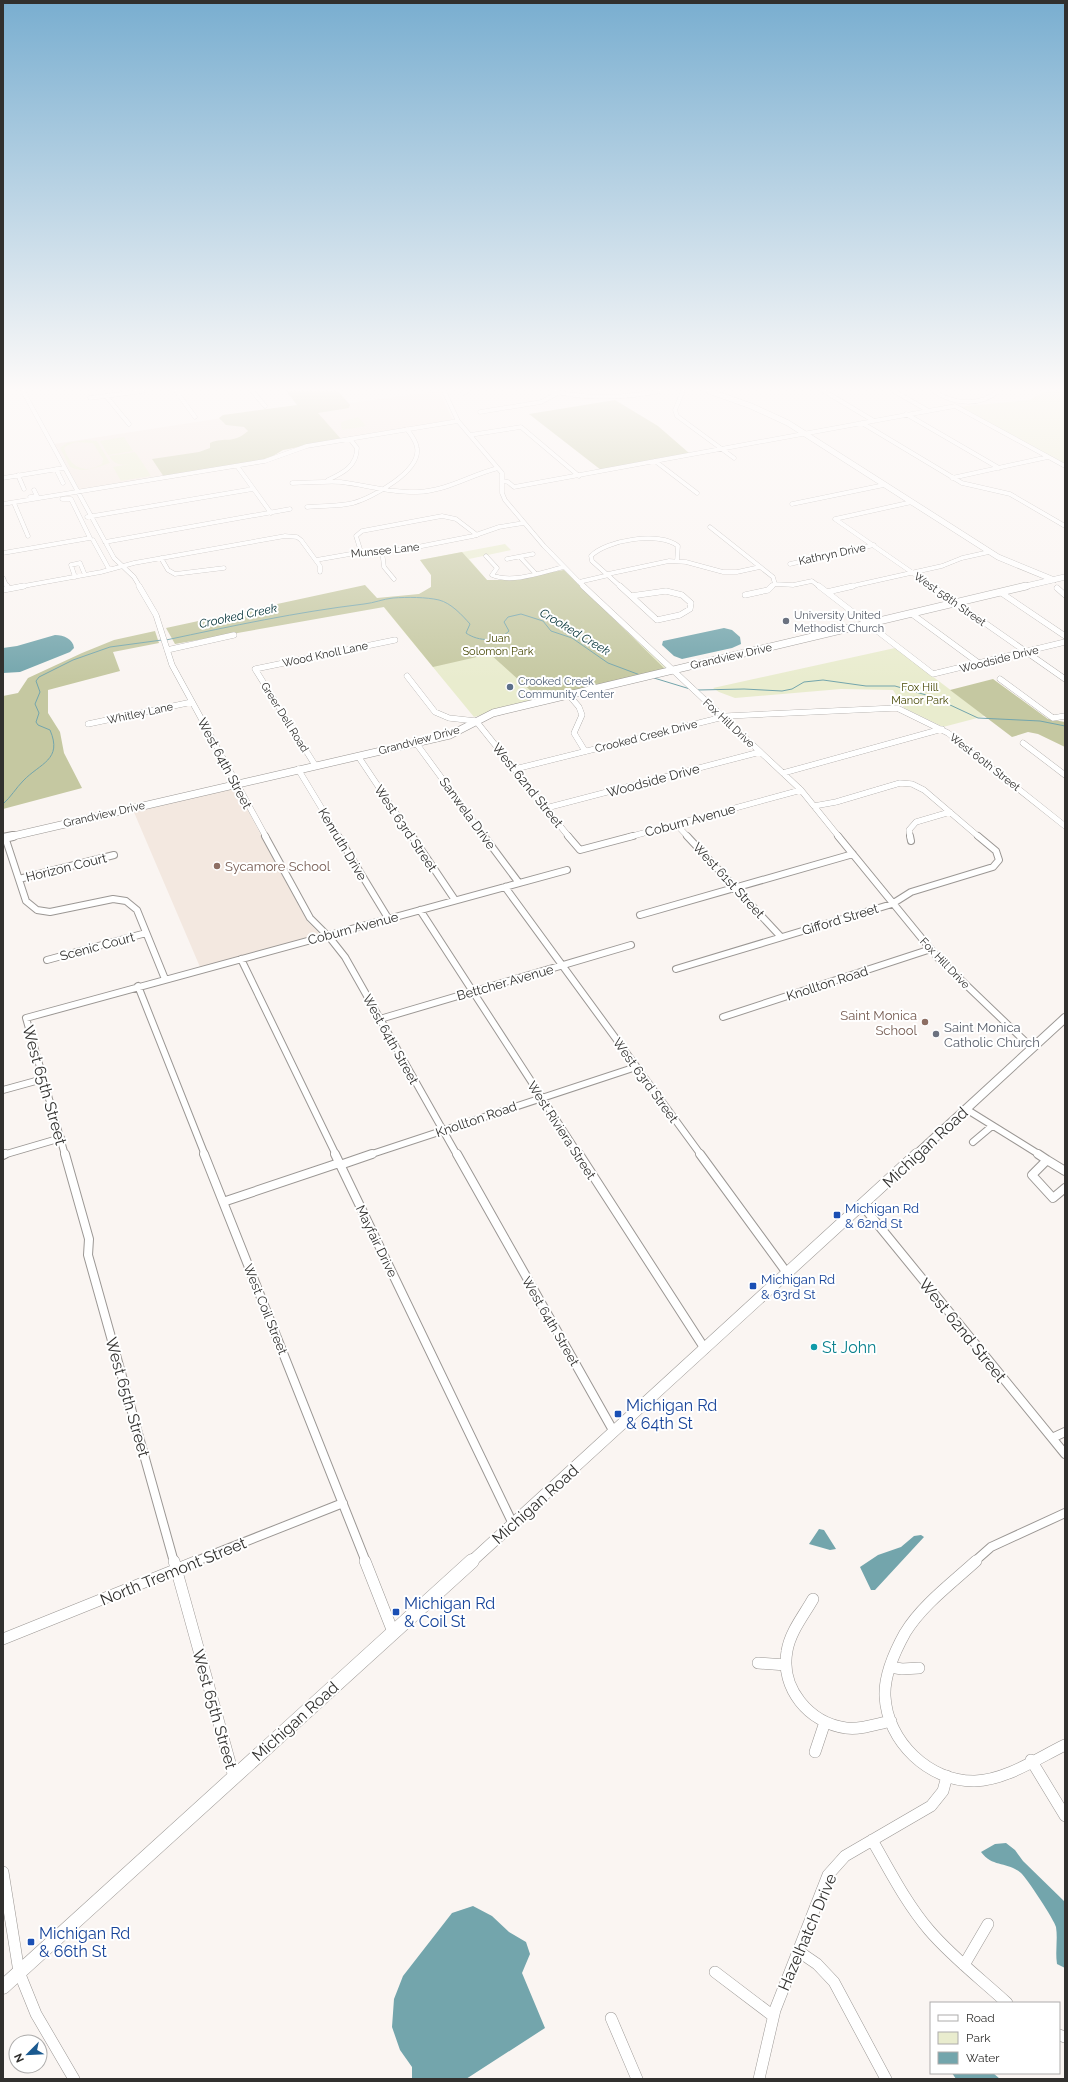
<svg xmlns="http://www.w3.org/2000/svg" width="1068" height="2082" font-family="Raleway,sans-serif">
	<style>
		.built { fill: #f3e8e0 }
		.green { fill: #e9ecce; fill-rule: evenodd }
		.forest { fill: #c5c8a1 }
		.water { fill: #73a5ac }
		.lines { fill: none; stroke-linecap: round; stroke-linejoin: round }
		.stream { stroke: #73a5ac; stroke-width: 1 }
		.minor-far4-casing { stroke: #9b9794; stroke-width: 4.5 }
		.minor-far3-casing { stroke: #9b9794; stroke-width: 6 }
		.minor-far2-casing { stroke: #9b9794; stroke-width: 8 }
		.minor-far1-casing { stroke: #9b9794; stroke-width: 10 }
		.minor-casing { stroke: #9b9794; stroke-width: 12 }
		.major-far4-casing { stroke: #9b9794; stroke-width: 6 }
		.major-far3-casing { stroke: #9b9794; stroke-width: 8 }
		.major-far2-casing { stroke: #9b9794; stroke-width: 10 }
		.major-far1-casing { stroke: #9b9794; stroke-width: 12 }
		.major-casing { stroke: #9b9794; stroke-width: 15 }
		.minor-far4 { stroke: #fff; stroke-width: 4 }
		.minor-far3 { stroke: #fff; stroke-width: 5.5 }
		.minor-far2 { stroke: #fff; stroke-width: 6 }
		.minor-far1 { stroke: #fff; stroke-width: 8 }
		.minor { stroke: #fff; stroke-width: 11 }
		.major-far4 { stroke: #fff; stroke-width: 5.5 }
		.major-far3 { stroke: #fff; stroke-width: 7 }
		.major-far2 { stroke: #fff; stroke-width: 8 }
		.major-far1 { stroke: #fff; stroke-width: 11 }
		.major { stroke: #fff; stroke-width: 14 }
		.worship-dot { fill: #6b7280; stroke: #fff; stroke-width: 1.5 }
		.service-dot { fill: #5c6f8a; stroke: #fff; stroke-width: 1.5 }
		.education-dot { fill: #8d6e63; stroke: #fff; stroke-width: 1.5 }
		.transit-dot { fill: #1a4fb4; stroke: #fff; stroke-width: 1.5 }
		.culture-dot { fill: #0f9aa8; stroke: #fff; stroke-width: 1.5 }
		.labels { text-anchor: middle; stroke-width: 4; stroke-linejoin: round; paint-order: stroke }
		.far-street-label { font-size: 11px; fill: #31302e; stroke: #fff }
		.far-worship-label { font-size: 11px; fill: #5b616d; stroke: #fff; text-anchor: start }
		.far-park-label { font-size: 11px; fill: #4a4b08; stroke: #fff }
		.far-service-label { font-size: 11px; fill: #4e5e75; stroke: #fff; text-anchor: start }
		.far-water-label { font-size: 12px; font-style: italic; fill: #003036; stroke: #fff }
		.street-label { font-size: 13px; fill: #31302e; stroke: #fff }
		.education-label { font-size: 13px; fill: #785e54; stroke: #fff; text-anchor: start }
		.worship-label { font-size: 13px; fill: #5b616d; stroke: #fff; text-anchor: start }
		.transit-label { font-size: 13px; fill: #164399; stroke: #fff; text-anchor: start }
		.near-street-label { font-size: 16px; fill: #31302e; stroke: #fff }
		.near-culture-label { font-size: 16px; fill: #0d838f; stroke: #fff; text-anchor: start }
		.near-transit-label { font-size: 16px; fill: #164399; stroke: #fff; text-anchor: start }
	</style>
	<rect width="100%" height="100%" fill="#faf5f2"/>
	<path class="built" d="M 338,391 L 349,403 L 439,391 L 453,420 L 300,446 L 283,450 L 266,460 L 80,491 L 54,444 L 299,406 Z
		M 235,786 L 307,921 L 319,933 L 316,936 L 200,967 L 133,810 Z"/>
	<path class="green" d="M 1046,391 L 1065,391 L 1065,465 L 958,407 L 1029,400 Z
		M 358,417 L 366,426 L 343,430 L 341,427 L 341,422 Z
		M 124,437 L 133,451 L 108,455 L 100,441 Z
		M 86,440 L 97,441 L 110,463 C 96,467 85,474 70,467 L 60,448 L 67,443 ZM 76,442 L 93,443 L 103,459 L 102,464 C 84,475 70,467 64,448 L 68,445 Z
		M 135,452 L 142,462 C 128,464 117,469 109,456 Z
		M 142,462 L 151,476 L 121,481 L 113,467 Z
		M 505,544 L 511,550 L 469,559 L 487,580 L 508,580 L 564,570 L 666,667 L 663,670 L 474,717 L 377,599 C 395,597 417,600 431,587 L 431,575 L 420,560 Z
		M 895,648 L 985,716 L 943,727 L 904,708 L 893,690 L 841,689 L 735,698 L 719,692 L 713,688 Z"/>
	<path class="forest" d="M 286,391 L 338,391 L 350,405 L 349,408 L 318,413 L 341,439 L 283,450 L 266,460 L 164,477 L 152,459 L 199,452 L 210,448 L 210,443 C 226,436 232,445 248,431 L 244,427 L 226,425 L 219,418 L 223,415 L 297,405 Z
		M 615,400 L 658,426 L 689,453 L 601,470 L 529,414 Z
		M 462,552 L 487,580 L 508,580 L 564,570 L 666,670 L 541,700 L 490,654 L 433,667 L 384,607 L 175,644 L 166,628 L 365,585 L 377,598 L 419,594 L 431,587 L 431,575 L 420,560 Z
		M 155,631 L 159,643 L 113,652 L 120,671 L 48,690 L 48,713 L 60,732 L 64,753 L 82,788 L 3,809 L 3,696 L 18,693 L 28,678 L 82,653 L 114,640 Z
		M 993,679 L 1048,719 L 1065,722 L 1065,747 L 1038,734 L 1028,732 L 1012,737 L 950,690 Z"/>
	<path class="water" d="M 724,628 L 732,630 L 740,637 L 741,644 L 732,648 L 682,659 L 674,656 L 662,645 L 663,641 Z
		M 55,635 C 64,635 73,639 74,648 L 70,652 L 20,672 L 3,673 L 3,648 L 17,646 Z
		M 819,1529 L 824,1530 L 836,1549 L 830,1550 L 809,1544 Z
		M 921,1535 L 924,1537 L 875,1590 L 871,1590 L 860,1567 L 878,1555 L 901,1547 L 914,1536 Z
		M 1006,1843 L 1015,1850 L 1023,1861 L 1065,1902 L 1065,1968 L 1057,1964 C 1055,1951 1058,1940 1056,1927 C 1055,1921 1026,1877 1021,1873 C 1007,1861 993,1868 981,1852 L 995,1844 Z
		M 473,1906 L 492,1916 L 509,1932 L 526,1942 L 530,1954 L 522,1973 L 545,2028 L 466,2079 L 412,2079 L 412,2067 L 400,2050 L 392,2027 L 394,1999 L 403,1976 L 452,1913 Z
		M 952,2073 L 993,2073 L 1000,2079 L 956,2079 Z"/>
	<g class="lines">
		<path class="stream" d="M 166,640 C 232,626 297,612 364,604 C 374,603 383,599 393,598 C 407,597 426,597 439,600 C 451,603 462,615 470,624 L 466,633 C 479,642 498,642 509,631 L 504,622 L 508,617 L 521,614 L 543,621 L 551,631 L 572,638 L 608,663 L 640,675
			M 654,678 L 690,689
			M 698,690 L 744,689 L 782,691 L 792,689 L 804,682 L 823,680 L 866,686 L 895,686 L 933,697 L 978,718 L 1040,721 L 1065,726
			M 3,804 C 11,797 16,788 23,781 C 40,763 63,760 50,730 L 38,725 L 36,722 L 39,713 L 35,704 L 40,692 L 36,681 L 39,677 L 73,660 L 110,647 L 162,640"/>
		<g class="minor-far4-casing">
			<path id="minor-far4" d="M 23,391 L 114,558 L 134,577 L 140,587
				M 176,391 L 195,417
				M 252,391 L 265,406
				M 444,391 L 458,421 L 502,473 L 502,493 L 505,500 L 544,546 L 584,587
				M 553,391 C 589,400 624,398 660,391
				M 683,391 L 675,410 L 677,416 L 734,458
				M 824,391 L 874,421
				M 894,391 L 927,410
				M 934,391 C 952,404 980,407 998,391
				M 463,393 L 468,391
				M 106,396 L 129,424
				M 90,398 L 143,391
				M 955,406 L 1065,466
				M 480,412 L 541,402 L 558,393
				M 906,414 L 999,468
				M 862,423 L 962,483 L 1010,494 L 1065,526
				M 470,435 L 521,427 L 579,476
				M 655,461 L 697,493
				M 237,466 L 271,513
				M 56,469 L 63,483
				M 18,475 L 24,489
				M 3,478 L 64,468
				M 952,478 L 1048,457
				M 328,480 C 343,473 357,466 357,448 L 350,439
				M 503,481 L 508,482 L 514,487 L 955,406
				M 292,483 C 308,483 325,481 341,482 C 366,485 391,493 417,492 C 447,491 470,475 498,468
				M 30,497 L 37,496 L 34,490
				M 14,503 L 28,536
				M 3,504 L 265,461 L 307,446 L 458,421
				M 792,504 L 884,485
				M 307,507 C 322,505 338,507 353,503 C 372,498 421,471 417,448 C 416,440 411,435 407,429
				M 87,517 L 253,489
				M 835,519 L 933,587
				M 835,519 L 912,502
				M 710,527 L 773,577 L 775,584
				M 93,540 L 109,569
				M 105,542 L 290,509
				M 382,551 L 384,567 L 394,579
				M 361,552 L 356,536 L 362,531 L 442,516 L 456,519 L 477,535
				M 3,553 L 90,538 L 71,499 L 62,499
				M 486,556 L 497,568 L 492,575 C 512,584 543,572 564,567
				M 520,557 L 535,573
				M 161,558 L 168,570 L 175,574 L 224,568
				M 507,559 L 533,554
				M 316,560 L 356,553 L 407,549 L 473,536 L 499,527 L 524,523
				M 790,564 L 874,545
				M 608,574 L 669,561 L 686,562 L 723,572 L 737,572 L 760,567
				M 75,577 L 71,565 L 80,563 L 85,575
				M 3,578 L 7,587
				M 579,582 L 609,575
				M 775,584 L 793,585 L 812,581 L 820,587
				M 18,587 L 101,572 L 134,563 L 285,536 L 297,537 L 301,540 L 320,566 L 320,572
				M 621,587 L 592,561 L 591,556 C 606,540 660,531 678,546 L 677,561
				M 771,587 L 775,584
				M 848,587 L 942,566 L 962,558 L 989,552"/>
		</g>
		<g class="minor-far3-casing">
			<path id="minor-far3" d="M 7,586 L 8,589
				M 139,586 L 156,615 L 172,665 L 266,837
				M 583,586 L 801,790 L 839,837
				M 620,586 L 631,596
				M 819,586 L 933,674 L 1065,642
				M 932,586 L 1065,679
				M 1057,588 L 1065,595
				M 3,590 L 24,586
				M 666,591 L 682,595 L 691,603 L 690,609 L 680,615 L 657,620 L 631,596 Z
				M 827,592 L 853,586
				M 1000,592 L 1065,636
				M 745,595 L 768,590 L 772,586
				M 912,614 L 980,664
				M 167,650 L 234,635
				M 407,676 L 435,712 L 449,718 L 476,721 L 569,837
				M 1000,679 L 1053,718 L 1065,716
				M 568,694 L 579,707 L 582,715 L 574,733 L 585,751
				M 88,724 L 192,702
				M 416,743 L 485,837
				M 1023,743 L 1065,775
				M 358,756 L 412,837
				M 315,765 L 255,669 L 395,640
				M 298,769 L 339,837
				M 515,769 L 727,716 L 897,708 L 948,733 L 1065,826
				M 783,773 L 942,729
				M 814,806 L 836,802 L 900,783 L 912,784 L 924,790 L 979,837
				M 546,808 L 760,752
				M 676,824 L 688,837
				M 629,837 L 801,790
				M 910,837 L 909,830 L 916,822 L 950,812"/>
		</g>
		<g class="minor-far2-casing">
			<path id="minor-far2" d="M 265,836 L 310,918 L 330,938 L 345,957 L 457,1155
				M 338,836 L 388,918
				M 412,836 L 455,900
				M 484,836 L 519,883
				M 568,836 L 580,850 L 633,836
				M 687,836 L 781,937
				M 838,836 L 937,957 L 1032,1048
				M 910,836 L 911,841
				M 5,837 L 26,901 L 37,910 L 50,912 L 113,899 L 126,901 L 137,910 L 165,979
				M 19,879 L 114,855
				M 505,887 L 701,1155
				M 420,910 L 579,1155
				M 640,915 L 853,854
				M 241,959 L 336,1155
				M 47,960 L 146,933
				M 676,969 L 892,904 L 911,892 L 993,867 L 999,860 L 996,851 L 978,836
				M 138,986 L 205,1155
				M 723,1017 L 931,949
				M 380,1019 L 631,945
				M 3,1090 L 43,1079
				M 966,1109 L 1040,1155
				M 973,1142 L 992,1126
				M 3,1155 L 61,1138
				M 65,1155 L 26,1018 L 567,870
				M 369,1155 L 636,1067"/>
		</g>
		<g class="minor-far1-casing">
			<path id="minor-far1" d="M 65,1154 L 89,1239 L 88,1255 L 174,1562
				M 204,1154 L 366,1562
				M 335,1154 L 513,1524
				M 457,1154 L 614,1432
				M 579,1154 L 705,1349
				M 700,1154 L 787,1273
				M 1038,1154 L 1047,1160
				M 3,1155 L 5,1154
				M 340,1165 L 372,1154
				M 1065,1171 L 1047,1160 L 1032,1175 L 1053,1198 L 1065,1188
				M 223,1202 L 339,1163
				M 862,1205 L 1065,1454
				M 1052,1438 L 1065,1432
				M 194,1562 L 343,1503
				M 974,1562 L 991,1547 L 1065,1513"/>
		</g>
		<g class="minor-casing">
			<path id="minor" d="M 174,1561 L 234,1777
				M 365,1561 L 393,1632
				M 976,1561 C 952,1583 922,1605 905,1633 C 895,1651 884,1674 885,1696 C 887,1741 929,1782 975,1781 C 1006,1780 1038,1758 1065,1745
				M 813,1599 C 804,1615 790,1632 787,1651 C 780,1688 809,1723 846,1728 C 861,1730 876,1724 891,1721
				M 3,1639 L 197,1561
				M 758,1663 L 786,1665
				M 890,1667 L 902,1669 L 919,1668
				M 815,1752 L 825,1722
				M 1031,1760 L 1065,1816
				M 872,1840 C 890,1871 906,1903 929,1930 C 952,1957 981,1979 1007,2003
				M 3,1872 L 19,1972 L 36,2014 L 74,2079
				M 798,1951 L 817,1964 L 834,1982 L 886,2079
				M 964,1965 L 988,1924
				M 715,1972 L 773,2016
				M 611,2018 L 637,2079
				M 1059,2035 L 1065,2037
				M 759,2079 L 775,2010 L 828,1875 L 845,1856 L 931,1806 L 943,1791 L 947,1776"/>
		</g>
		<g class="major-far4-casing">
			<path id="major-far4" d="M 709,391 L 751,406 L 788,423 L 998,557 L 1054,580
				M 1022,587 L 1065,577"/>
		</g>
		<g class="major-far3-casing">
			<path id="major-far3" d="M 9,837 L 450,735 L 493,713 L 1026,586"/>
		</g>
		<g class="major-far2-casing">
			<path id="major-far2" d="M 3,838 L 13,836
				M 916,1155 L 1065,1018"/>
		</g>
		<g class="major-far1-casing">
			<path id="major-far1" d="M 471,1562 L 917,1154"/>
		</g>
		<g class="major-casing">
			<path id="major" d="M 3,1987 L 472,1561"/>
		</g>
		<use href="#minor-far4" class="minor-far4"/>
		<use href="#minor-far3" class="minor-far3"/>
		<use href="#minor-far2" class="minor-far2"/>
		<use href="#minor-far1" class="minor-far1"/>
		<use href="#minor" class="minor"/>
		<use href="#major-far4" class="major-far4"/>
		<use href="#major-far3" class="major-far3"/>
		<use href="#major-far2" class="major-far2"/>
		<use href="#major-far1" class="major-far1"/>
		<use href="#major" class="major"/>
	</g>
	<linearGradient id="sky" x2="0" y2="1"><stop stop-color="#79aed0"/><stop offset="0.57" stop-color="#fdfaf9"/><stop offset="1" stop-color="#fdfaf9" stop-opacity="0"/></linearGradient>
	<rect width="1068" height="683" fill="url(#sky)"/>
	<g class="worship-dot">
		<circle cx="786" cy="621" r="4"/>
		<circle cx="936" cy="1034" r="4"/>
	</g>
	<circle class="service-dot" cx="510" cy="687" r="4"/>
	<g class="education-dot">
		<circle cx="217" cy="866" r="4"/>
		<circle cx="925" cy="1022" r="4"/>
	</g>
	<g class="transit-dot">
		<rect x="833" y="1211" width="8" height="8" rx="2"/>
		<rect x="749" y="1282" width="8" height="8" rx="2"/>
		<rect x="614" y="1410" width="8" height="8" rx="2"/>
		<rect x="392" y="1608" width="8" height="8" rx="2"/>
		<rect x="27" y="1938" width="8" height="8" rx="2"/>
	</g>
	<circle class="culture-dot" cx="814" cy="1347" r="4"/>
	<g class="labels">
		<g class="far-street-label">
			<text transform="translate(385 550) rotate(-6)" y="4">Munsee Lane</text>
			<text transform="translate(832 554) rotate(-12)" y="4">Kathryn Drive</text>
			<text transform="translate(950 599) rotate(35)" y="4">West 58th Street</text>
			<text transform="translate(325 654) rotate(-12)" y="4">Wood Knoll Lane</text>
			<text transform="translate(731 656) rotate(-13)" y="4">Grandview Drive</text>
			<text transform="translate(999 659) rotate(-14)" y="4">Woodside Drive</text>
			<text transform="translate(140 713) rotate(-12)" y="4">Whitley Lane</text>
			<text transform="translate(285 717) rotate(58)" y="4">Greer Dell Road</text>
			<text transform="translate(729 723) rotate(43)" y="4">Fox Hill Drive</text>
			<text transform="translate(646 736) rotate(-14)" y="4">Crooked Creek Drive</text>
			<text transform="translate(419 740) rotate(-15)" y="4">Grandview Drive</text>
			<text transform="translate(985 762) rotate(38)" y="4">West 60th Street</text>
			<text transform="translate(104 814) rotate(-13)" y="4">Grandview Drive</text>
			<text transform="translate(945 963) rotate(46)" y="4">Fox Hill Drive</text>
		</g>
		<g class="far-worship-label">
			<text x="794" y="619">University United<tspan x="794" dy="13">Methodist Church</tspan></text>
		</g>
		<g class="far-park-label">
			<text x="498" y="642">Juan<tspan x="498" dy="13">Solomon Park</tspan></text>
			<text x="920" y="691">Fox Hill<tspan x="920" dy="13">Manor Park</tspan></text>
		</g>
		<g class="far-service-label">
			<text x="518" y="685">Crooked Creek<tspan x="518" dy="13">Community Center</tspan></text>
		</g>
		<g class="far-water-label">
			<text transform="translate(238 616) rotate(-12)" y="4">Crooked Creek</text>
			<text transform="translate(575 632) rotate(31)" y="4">Crooked Creek</text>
		</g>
		<g class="street-label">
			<text transform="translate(225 763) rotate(62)" y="5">West 64th Street</text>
			<text transform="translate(653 780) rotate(-15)" y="5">Woodside Drive</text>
			<text transform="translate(528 785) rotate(51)" y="5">West 62nd Street</text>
			<text transform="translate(468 813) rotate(54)" y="5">Sanwela Drive</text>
			<text transform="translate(690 820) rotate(-15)" y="5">Coburn Avenue</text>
			<text transform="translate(406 828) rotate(56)" y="5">West 63rd Street</text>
			<text transform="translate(343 844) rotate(59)" y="5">Kenruth Drive</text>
			<text transform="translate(66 867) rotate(-14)" y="5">Horizon Court</text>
			<text transform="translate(729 880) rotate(47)" y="5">West 61st Street</text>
			<text transform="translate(840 919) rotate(-17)" y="5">Gifford Street</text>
			<text transform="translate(353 928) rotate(-15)" y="5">Coburn Avenue</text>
			<text transform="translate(97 946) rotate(-15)" y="5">Scenic Court</text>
			<text transform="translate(505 982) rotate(-16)" y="5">Bettcher Avenue</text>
			<text transform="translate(827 983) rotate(-18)" y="5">Knollton Road</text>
			<text transform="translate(391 1039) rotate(61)" y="5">West 64th Street</text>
			<text transform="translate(646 1080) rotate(54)" y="5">West 63rd Street</text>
			<text transform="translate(476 1119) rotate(-19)" y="5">Knollton Road</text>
			<text transform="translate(562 1130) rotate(57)" y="5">West Riviera Street</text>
			<text transform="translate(377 1241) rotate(64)" y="5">Mayfair Drive</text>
			<text transform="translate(266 1309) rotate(68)" y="5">West Coil Street</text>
			<text transform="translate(551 1321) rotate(60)" y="5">West 64th Street</text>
		</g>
		<g class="education-label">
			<text x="225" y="871">Sycamore School</text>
			<text x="917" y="1020" text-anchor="end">Saint Monica<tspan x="917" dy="15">School</tspan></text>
		</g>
		<g class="worship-label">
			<text x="944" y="1032">Saint Monica<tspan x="944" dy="15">Catholic Church</tspan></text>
		</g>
		<g class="transit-label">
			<text x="845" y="1213">Michigan Rd<tspan x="845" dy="15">&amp; 62nd St</tspan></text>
			<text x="761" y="1284">Michigan Rd<tspan x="761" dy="15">&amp; 63rd St</tspan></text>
		</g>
		<g class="near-street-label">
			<text transform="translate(45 1085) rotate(74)" y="6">West 65th Street</text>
			<text transform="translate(925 1147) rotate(-43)" y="6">Michigan Road</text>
			<text transform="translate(963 1330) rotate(51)" y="6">West 62nd Street</text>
			<text transform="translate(128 1397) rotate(74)" y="6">West 65th Street</text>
			<text transform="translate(535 1504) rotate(-42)" y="6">Michigan Road</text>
			<text transform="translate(173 1571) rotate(-22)" y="6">North Tremont Street</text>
			<text transform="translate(215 1709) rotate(74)" y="6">West 65th Street</text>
			<text transform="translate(295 1721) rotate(-42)" y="6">Michigan Road</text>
			<text transform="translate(807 1932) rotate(-67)" y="6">Hazelhatch Drive</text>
		</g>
		<g class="near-culture-label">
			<text x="822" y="1353">St John</text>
		</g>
		<g class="near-transit-label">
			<text x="626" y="1411">Michigan Rd<tspan x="626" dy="18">&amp; 64th St</tspan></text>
			<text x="404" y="1609">Michigan Rd<tspan x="404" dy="18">&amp; Coil St</tspan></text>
			<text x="39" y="1939">Michigan Rd<tspan x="39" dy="18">&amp; 66th St</tspan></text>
		</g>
	</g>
	<rect width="1068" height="2082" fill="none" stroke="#31302e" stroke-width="8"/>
	<rect x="930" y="2002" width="130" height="72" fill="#ffffff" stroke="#adacab"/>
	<rect x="938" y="2015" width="20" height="6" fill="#ffffff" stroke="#adacab"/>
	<text x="966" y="2022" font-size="12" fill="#31302e">Road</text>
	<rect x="938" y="2032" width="20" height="12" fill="#e9ecce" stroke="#adacab"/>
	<text x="966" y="2042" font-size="12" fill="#31302e">Park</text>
	<rect x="938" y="2052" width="20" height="12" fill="#73a5ac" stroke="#adacab"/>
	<text x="966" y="2062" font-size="12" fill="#31302e">Water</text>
	<g transform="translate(28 2054) rotate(246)"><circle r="19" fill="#ffffff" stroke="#adacab"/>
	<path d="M0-3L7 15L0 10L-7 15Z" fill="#1b5a90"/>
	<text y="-6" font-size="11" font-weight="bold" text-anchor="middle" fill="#31302e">N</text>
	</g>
</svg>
